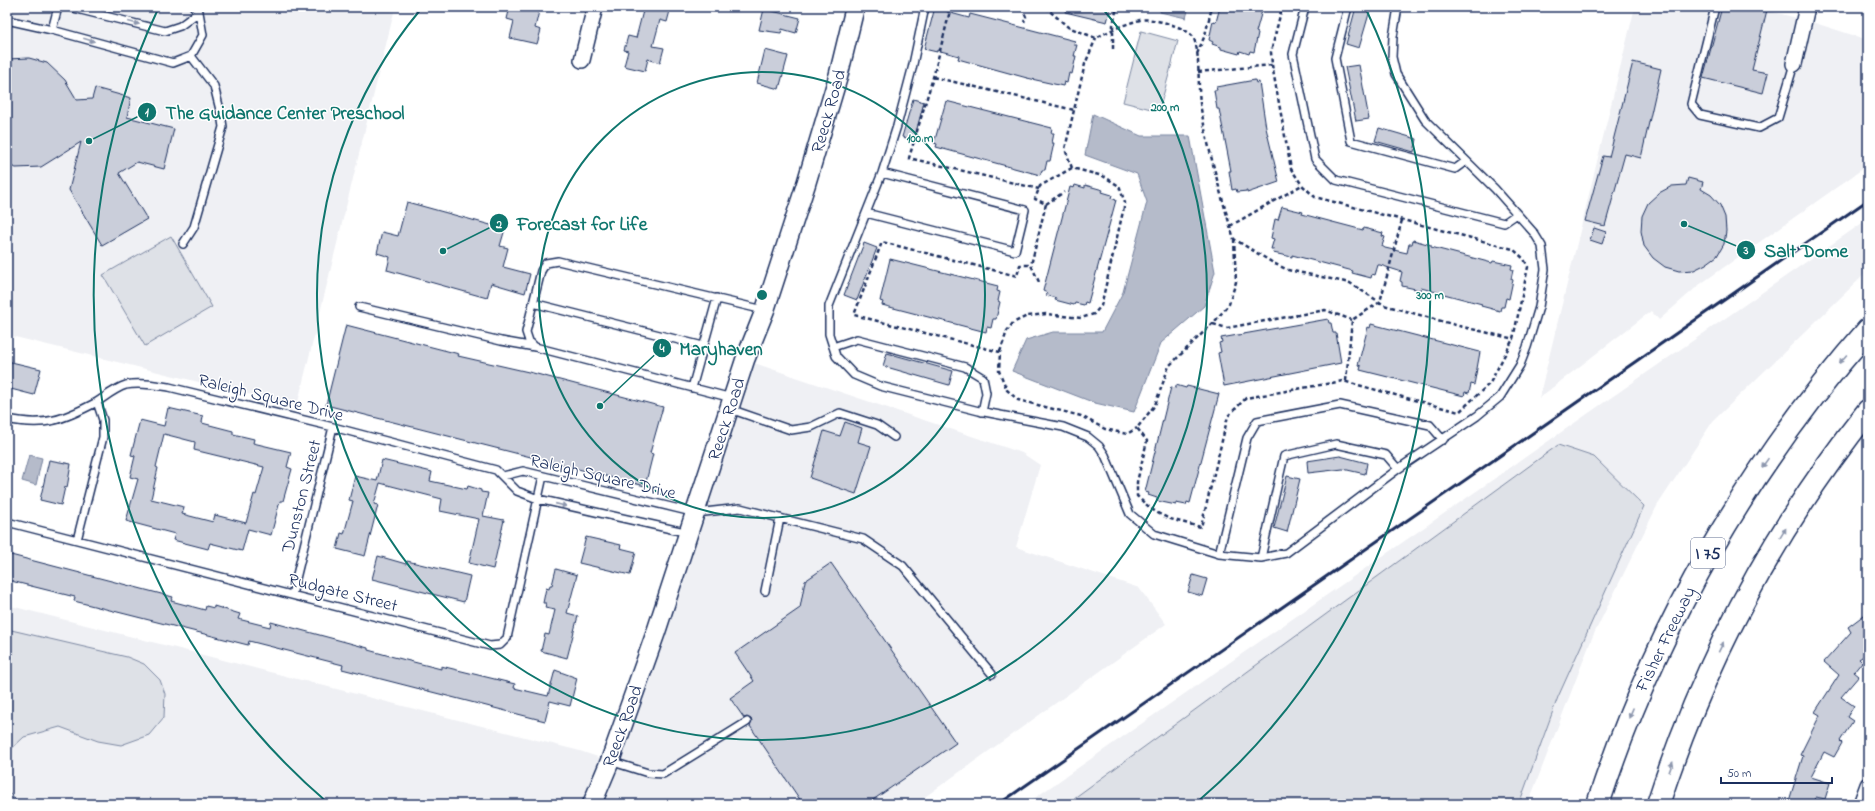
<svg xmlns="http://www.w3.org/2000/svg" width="1875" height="811" font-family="'Indie Flower',sans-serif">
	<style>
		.built { fill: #eff0f4 }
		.green { fill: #dee1e7; stroke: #7c88a2 }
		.water { fill: #b5bbca; stroke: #77839f }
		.building { fill: #caceda; stroke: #1b2f5e; fill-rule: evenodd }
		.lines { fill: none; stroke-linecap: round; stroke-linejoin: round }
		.service-casing { stroke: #1b2f5e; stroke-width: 10 }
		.minor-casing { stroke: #1b2f5e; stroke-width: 18 }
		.tertiary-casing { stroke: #1b2f5e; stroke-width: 21 }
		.motorway-casing { stroke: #1b2f5e; stroke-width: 25 }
		.path { stroke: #1b2f5e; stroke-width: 2.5; stroke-dasharray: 4 3; stroke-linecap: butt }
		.service { stroke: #fff; stroke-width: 7 }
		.minor { stroke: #fff; stroke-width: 15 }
		.tertiary { stroke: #fff; stroke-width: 18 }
		.motorway { stroke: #fff; stroke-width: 22 }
		.rail { stroke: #1b2f5e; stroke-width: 3 }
		.oneway { fill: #8d97ae }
		.ring { fill: none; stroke: #0f766e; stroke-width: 2 }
		.labels { text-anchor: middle; stroke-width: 3; stroke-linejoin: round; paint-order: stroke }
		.shield { fill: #fff; stroke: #5f6d8e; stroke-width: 1 }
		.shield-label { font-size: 17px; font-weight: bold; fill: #1b2f5e }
		.street-label { font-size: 18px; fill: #1b2f5e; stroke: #fff }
		.centre { fill: #0f766e; stroke: #fff; stroke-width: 2 }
		.ring-label { font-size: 12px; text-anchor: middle; font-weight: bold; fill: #0f766e; stroke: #fff; stroke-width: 3; stroke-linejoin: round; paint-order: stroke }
		.leader { fill: none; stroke: #0f766e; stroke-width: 1.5 }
		.callout-dot { fill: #0f766e; stroke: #fff; stroke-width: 1.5 }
		.mark-label { font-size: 12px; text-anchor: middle; font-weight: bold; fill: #fff }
		.callout-label { font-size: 19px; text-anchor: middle; font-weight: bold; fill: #0f766e; stroke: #fff; stroke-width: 3; stroke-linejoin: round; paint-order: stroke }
	</style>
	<rect width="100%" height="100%" fill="#fff"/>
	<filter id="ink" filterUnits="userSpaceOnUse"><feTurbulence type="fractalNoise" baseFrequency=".025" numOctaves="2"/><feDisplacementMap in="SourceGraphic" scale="8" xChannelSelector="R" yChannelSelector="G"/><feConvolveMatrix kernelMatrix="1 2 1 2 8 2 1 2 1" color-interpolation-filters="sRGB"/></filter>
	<g filter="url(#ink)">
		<path class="built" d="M 7,7 L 373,7 L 394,12 L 297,406 L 7,335 Z
			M 1635,7 L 1755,7 L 1815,23 L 1868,40 L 1868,165 L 1699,285 L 1659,320 L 1651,311 L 1539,398 Z
			M 1868,219 L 1868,271 L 1713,421 L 1657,506 L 1592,638 L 1528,804 L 1026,804 Z
			M 745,360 L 1022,453 L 1040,465 L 1016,547 L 1139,588 L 1166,624 L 915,804 L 7,804 L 7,605 L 580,751 L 610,761 Z"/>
		<path class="green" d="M 1141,31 L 1178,41 L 1159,111 L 1123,102 Z
			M 171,236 L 212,307 L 145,346 L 103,275 Z
			M 1558,445 L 1594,457 L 1644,506 L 1558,697 L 1519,804 L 1066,804 Z
			M 7,629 L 127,657 L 144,664 L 160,680 L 165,694 L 164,717 L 149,735 L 121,745 L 98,741 L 60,727 L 24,737 L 7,753 Z
			M 7,791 L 16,800 L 15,804 L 7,804 Z"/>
		<path class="water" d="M 1161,7 L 1189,7 L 1186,18 L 1160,12 Z
			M 1093,114 L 1141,136 L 1190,136 L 1215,272 L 1204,306 L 1161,343 L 1134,412 L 1095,403 L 1012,371 L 1026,340 L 1053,332 L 1102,332 L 1123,292 L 1147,202 L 1137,174 L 1085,155 Z
			M 29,455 L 42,458 L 36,485 L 22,481 Z"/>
		<path class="building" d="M 510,7 L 540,7 L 535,28 L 541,30 L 537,44 L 510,38 L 514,21 L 507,19 Z
			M 644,7 L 671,7 L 667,22 L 660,20 L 653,46 L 664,48 L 660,63 L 648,59 L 645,71 L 624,66 L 628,51 L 624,50 L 628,36 L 636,38 Z
			M 935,7 L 948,7 L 947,12 L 969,18 L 970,14 L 1075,41 L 1074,45 L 1077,45 L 1074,56 L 1076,56 L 1072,74 L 1069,73 L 1067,83 L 1064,82 L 1063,86 L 1027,78 L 958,59 L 959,56 L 937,50 L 937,52 L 924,49 Z
			M 1066,7 L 1111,7 L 1107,22 L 1065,12 Z
			M 1220,7 L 1263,7 L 1256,32 L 1258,33 L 1254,52 L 1250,51 L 1249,54 L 1240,51 L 1239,54 L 1221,49 L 1221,47 L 1212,44 L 1213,42 L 1209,40 L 1213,21 L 1216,22 Z
			M 1356,7 L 1371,7 L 1359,48 L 1346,44 Z
			M 1722,7 L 1755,7 L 1767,10 L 1752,70 L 1768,73 L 1763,93 L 1703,78 Z
			M 764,9 L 800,18 L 796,33 L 782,29 L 781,33 L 759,30 Z
			M 765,50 L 788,56 L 779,89 L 757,83 Z
			M 29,58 L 47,63 L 65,80 L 77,100 L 92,99 L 95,88 L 131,98 L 127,117 L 174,129 L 164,169 L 137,162 L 119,173 L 147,219 L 102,245 L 69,190 L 81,142 L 41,167 L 16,168 L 7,165 L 7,59 Z
			M 1633,62 L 1661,69 L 1641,158 L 1625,154 L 1605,226 L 1585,221 L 1603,156 L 1609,157 Z
			M 1359,65 L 1369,119 L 1356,121 L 1345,67 Z
			M 1255,80 L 1256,83 L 1259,82 L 1266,128 L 1279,182 L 1247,193 L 1247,191 L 1237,192 L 1236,189 L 1232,190 L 1229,171 L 1231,171 L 1219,109 L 1217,109 L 1214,90 L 1217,90 L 1216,87 Z
			M 913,99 L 924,102 L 914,140 L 902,137 Z
			M 946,101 L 1052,128 L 1051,133 L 1054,133 L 1052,143 L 1054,143 L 1050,161 L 1047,161 L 1045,170 L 1042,170 L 1040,175 L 936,147 L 937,144 L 934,143 Z
			M 1379,128 L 1417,139 L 1414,152 L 1375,141 Z
			M 1688,178 L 1703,182 L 1701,189 L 1711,195 L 1720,205 L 1725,217 L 1726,231 L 1724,244 L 1717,256 L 1706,264 L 1694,270 L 1679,271 L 1665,267 L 1653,258 L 1644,246 L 1641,231 L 1642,216 L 1648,203 L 1659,193 L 1672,186 L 1686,185 Z
			M 1075,185 L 1085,188 L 1085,185 L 1103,190 L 1102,192 L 1112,195 L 1111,198 L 1116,200 L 1088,303 L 1085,302 L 1084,305 L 1075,303 L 1074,305 L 1055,300 L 1056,298 L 1046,295 L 1047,293 L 1043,291 L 1070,187 L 1074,188 Z
			M 407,202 L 505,229 L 500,246 L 508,248 L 503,267 L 530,274 L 525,293 L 491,283 L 487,298 L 387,270 L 390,257 L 377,253 L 382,232 L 398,236 Z
			M 1282,207 L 1303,212 L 1302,214 L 1363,230 L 1364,228 L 1383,233 L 1382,236 L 1385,237 L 1382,246 L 1385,248 L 1407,253 L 1409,244 L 1412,244 L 1413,240 L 1431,245 L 1431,247 L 1492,263 L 1493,261 L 1512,265 L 1511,269 L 1513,270 L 1511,279 L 1513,280 L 1509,299 L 1506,298 L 1504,307 L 1501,307 L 1500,311 L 1481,306 L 1482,304 L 1421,288 L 1420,290 L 1402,286 L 1402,282 L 1400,281 L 1402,272 L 1380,265 L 1378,265 L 1375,275 L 1372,274 L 1371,278 L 1352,273 L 1353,271 L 1292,255 L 1292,257 L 1273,253 L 1274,249 L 1271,249 L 1274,239 L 1271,238 L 1275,219 L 1278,220 Z
			M 1594,228 L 1606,232 L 1602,244 L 1590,240 Z
			M 864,243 L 877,248 L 857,300 L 844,295 Z
			M 890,259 L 998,286 L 997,291 L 1000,292 L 998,301 L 1000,302 L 996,319 L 993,319 L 991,328 L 987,327 L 986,332 L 882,305 L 883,302 L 880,301 Z
			M 1328,319 L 1329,323 L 1331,323 L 1333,333 L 1336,333 L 1341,363 L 1224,386 L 1218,353 L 1221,352 L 1219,343 L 1222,342 L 1221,338 Z
			M 1371,324 L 1480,352 L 1474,385 L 1471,384 L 1469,393 L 1465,392 L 1464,396 L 1360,370 L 1361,366 L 1358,365 L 1368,327 L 1370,328 Z
			M 346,325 L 459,354 L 458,356 L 533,373 L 663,407 L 650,453 L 653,454 L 645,486 L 326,405 Z
			M 887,353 L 953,371 L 949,385 L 883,366 Z
			M 7,361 L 41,369 L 34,395 L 7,388 Z
			M 1176,385 L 1186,388 L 1187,386 L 1219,394 L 1190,503 L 1187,502 L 1186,505 L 1176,503 L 1176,505 L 1157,501 L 1157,498 L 1148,495 L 1149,493 L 1145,492 L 1171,387 L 1176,388 Z
			M 168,408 L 203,416 L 202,423 L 233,431 L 233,434 L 254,439 L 253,443 L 291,452 L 287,467 L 292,469 L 283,501 L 280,501 L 271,535 L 248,529 L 242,551 L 210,543 L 208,549 L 173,540 L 175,534 L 126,521 L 138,479 L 130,477 L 135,456 L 131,455 L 140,420 L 164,426 ZM 164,434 L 195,442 L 194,450 L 264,467 L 256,495 L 254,494 L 246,523 L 215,515 L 213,522 L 182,514 L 184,507 L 151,499 L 158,468 L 156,467 Z
			M 845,422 L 862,428 L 858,442 L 871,446 L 856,494 L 810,478 L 824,431 L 840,436 Z
			M 1340,456 L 1367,463 L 1365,474 L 1343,469 L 1308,473 L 1307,461 Z
			M 49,460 L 71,464 L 67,488 L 65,487 L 61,505 L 40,500 Z
			M 382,460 L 432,472 L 430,481 L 467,489 L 468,486 L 481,490 L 481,492 L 488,493 L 483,516 L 504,520 L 493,569 L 469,563 L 479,519 L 440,511 L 442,499 L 380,483 L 374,504 L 378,505 L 365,556 L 337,549 L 341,533 L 344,534 L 353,501 L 349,500 L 355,476 L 377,481 Z
			M 1287,476 L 1300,479 L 1287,532 L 1274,528 Z
			M 586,537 L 621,545 L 620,548 L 636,552 L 630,575 L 579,563 Z
			M 7,554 L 173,597 L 171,601 L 205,610 L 206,606 L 214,608 L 214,606 L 240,614 L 238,619 L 270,627 L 271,622 L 368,648 L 368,650 L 390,656 L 441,669 L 441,666 L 515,684 L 514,688 L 548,696 L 555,670 L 577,678 L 570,706 L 550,701 L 545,721 L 342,669 L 343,665 L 249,641 L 248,645 L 74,601 L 75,597 L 7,580 Z
			M 378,556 L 406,564 L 407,561 L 470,576 L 464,602 L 372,579 Z
			M 831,563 L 956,743 L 867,804 L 803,804 L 750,726 L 752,722 L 751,719 L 747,717 L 744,718 L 730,698 L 754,681 L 735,653 L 800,608 L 805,581 Z
			M 556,569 L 577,575 L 567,613 L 578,616 L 567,658 L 541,651 L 545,634 L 549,635 L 555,610 L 545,608 L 546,603 L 543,603 L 546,588 L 549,589 L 550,585 L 552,585 Z
			M 1193,575 L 1207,579 L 1202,596 L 1188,592 Z
			M 1868,612 L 1868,653 L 1859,659 L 1862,662 L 1854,672 L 1859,676 L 1841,697 L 1854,706 L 1847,717 L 1853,721 L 1840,741 L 1842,743 L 1834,757 L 1824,752 L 1811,777 L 1830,783 L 1825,799 L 1816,797 L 1814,804 L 1799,804 L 1789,801 L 1803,756 L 1800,755 L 1820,715 L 1815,712 L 1839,675 L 1824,662 L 1851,632 L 1848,627 Z"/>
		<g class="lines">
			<g class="service-casing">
				<path id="service" d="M 69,7 L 165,31 L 180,26 L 199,12
					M 925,7 L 912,69 L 897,126 L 882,173 L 829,306 L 829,334 L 836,356 L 854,375 L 880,386 L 979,411 L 1063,427 L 1088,437 L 1099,446 L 1105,455 L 1130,514 L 1154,534 L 1219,554 L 1261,558 L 1286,553 L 1398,469 L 1477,416 L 1500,397 L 1520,365 L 1527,347 L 1539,307 L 1545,269 L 1542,246 L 1534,233 L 1495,189 L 1425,120 L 1396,74 L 1392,57 L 1393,37 L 1398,7
					M 1305,7 L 1293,54 L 1315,159 L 1336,180 L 1504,223 L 1517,214
					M 1348,7 L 1335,58 L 1351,141 L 1455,169 L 1466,161
					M 1715,7 L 1691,104 L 1700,115 L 1759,128 L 1778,118 L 1794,64
					M 7,20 L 52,30 L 58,7
					M 52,30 L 173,63 L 191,56 L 203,35 L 199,12 L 194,7
					M 866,213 L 1015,251 L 1025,210 L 882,173
					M 183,244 L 194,227 L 223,127 L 221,114 L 214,86 L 191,56
					M 533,303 L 703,346
					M 359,307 L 501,341 L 535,347
					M 833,347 L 857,339 L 965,367 L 983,378 L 986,393 L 982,412
					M 692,388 L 717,298
					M 732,398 L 535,347 L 529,341 L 526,332 L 541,271 L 546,263 L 558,261 L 764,310
					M 730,409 L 791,430 L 811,427 L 840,413 L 877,425 L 894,437
					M 7,419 C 45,427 63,420 97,402 C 106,396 116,388 126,385 C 139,382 156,385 169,387 L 333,427 L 496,470 L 517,491 L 538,499 L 689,533
					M 503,476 L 523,471 L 696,513 L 740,508 L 863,539 L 903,566 L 992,674
					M 7,522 L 490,646 L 500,645 L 507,638 L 543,476
					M 77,540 L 103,437 L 103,420 L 97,402
					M 1219,554 L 1247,438 L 1257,421 L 1340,405 L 1430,425 L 1443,440
					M 1261,558 L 1284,456 L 1336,444 L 1386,455 L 1398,469
					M 765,591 L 780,518
					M 292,595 L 333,427
					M 610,761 L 648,773 L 663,774 L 747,722"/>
			</g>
			<g class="minor-casing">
				<path id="minor" d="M 582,60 L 595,7
					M 1794,64 L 1807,7
					M 1861,804 L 1868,785"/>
			</g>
			<g class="tertiary-casing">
				<path id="tertiary" d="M 592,804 L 610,761 L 656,632 L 745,360 L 765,310 L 806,184 L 838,77 L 855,7"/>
			</g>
			<g class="motorway-casing">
				<path id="motorway" d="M 1598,804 C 1655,629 1747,468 1868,330
					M 1658,804 C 1704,662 1775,528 1868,411"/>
			</g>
			<path class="path" d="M 951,7 L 934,74 L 909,158 L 1039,189
				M 1022,7 L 1026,17 L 1024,22
				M 1045,7 L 1068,27 L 1096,38 C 1110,30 1125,24 1140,20 C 1151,17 1187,27 1193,37 C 1201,51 1197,91 1201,109 C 1209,153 1221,196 1234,239 L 1275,264 L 1288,270 L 1350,283 L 1384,305 L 1459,326 L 1514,339
				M 1113,49 L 1113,25 L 1117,7
				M 1197,54 L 1205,35 L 1212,7
				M 1198,72 L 1272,65 L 1271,52 L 1282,7
				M 933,77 L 1074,110 L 1085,64 L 1096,38
				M 1072,168 L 1065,149 L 1074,110
				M 1046,204 L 1064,192
				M 1230,226 L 1302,185
				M 1234,239 L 1236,282 L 1229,304 L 1216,320 L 1169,366 L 1155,405 L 1137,428 L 1147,441 L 1137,482 L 1137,496 C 1160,519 1170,519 1201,527 L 1228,416 L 1246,398 L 1343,381 L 1459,412 L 1490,383 L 1513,339 L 1528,267 L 1524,259 L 1513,249 L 1315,197 L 1302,185 L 1291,169 L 1272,65
				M 1039,282 L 1031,265 L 1020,265 L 1017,276 L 882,242 L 854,315 L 1000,352 L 999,371 L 1007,390 L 1018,400 L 1081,416 L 1105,429 L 1127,434 L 1137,428
				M 1213,324 L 1227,328 L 1325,310 L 1352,320
				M 1000,352 L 1007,331 L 1013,323 L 1027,316 L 1046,314 L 1081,318 L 1094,314 L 1101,306 L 1125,203 L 1119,186 L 1103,176 L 1072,168 L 1040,186 L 1035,199 L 1046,204 L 1031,265
				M 1346,381 L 1352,320 L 1380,302 L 1402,220"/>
			<use href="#service" class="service"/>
			<use href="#minor" class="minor"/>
			<use href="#tertiary" class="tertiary"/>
			<use href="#motorway" class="motorway"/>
			<path class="rail" d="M 999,804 L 1868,200"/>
		</g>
		<defs><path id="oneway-solid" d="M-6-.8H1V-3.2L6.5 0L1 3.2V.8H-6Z"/></defs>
		<g class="oneway">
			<use href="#oneway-solid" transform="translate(134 23) rotate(14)"/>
			<use href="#oneway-solid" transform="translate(89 40) rotate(16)"/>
			<use href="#oneway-solid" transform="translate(1843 359) rotate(130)"/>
			<use href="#oneway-solid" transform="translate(1765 463) rotate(125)"/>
			<use href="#oneway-solid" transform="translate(561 505) rotate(13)"/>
			<use href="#oneway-solid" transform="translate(1783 533) rotate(-59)"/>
			<use href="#oneway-solid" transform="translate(1721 647) rotate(-64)"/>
			<use href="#oneway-solid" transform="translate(1631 713) rotate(113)"/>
			<use href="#oneway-solid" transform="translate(1671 767) rotate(-70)"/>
		</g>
	</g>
	<g class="ring">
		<circle cx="762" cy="295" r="223"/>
		<path d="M1103 9A445 445 0 1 1 421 9"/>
		<path d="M328 803A668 668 0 0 1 159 7M1365 7A668 668 0 0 1 1196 803"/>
	</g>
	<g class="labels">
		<rect class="shield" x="1691" y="538" width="34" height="30" rx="3"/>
		<g class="shield-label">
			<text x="1708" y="559">I 75</text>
		</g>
		<g class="street-label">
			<text transform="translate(828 111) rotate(-74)" y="6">Reeck Road</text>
			<text transform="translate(271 397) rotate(14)" y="6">Raleigh Square Drive</text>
			<text transform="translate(726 419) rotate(-72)" y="6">Reeck Road</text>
			<text transform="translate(603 476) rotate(13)" y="6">Raleigh Square Drive</text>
			<text transform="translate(301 496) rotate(-76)" y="6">Dunston Street</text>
			<text transform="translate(343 592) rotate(14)" y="6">Rudgate Street</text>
			<text transform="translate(1665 639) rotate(-64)" y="6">Fisher Freeway</text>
			<text transform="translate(622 726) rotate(-70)" y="6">Reeck Road</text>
		</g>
	</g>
	<circle cx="762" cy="295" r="6" class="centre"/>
	<g class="ring-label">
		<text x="1165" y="111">200 m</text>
		<text x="920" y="142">100 m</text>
		<text x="1430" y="299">300 m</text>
	</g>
	<path class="leader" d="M89 141L147 112M443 251L499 223M1684 224L1746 250M600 406L662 348"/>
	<g class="callout-dot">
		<circle cx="89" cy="141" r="4"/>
		<circle cx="443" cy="251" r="4"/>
		<circle cx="1684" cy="224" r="4"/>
		<circle cx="600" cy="406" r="4"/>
		<circle cx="147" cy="112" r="10"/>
		<circle cx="499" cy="223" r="10"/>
		<circle cx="1746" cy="250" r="10"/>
		<circle cx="662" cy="348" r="10"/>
	</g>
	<g class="mark-label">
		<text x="147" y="116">1</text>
		<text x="499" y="228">2</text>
		<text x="1746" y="254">3</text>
		<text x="662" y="352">4</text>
	</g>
	<g class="callout-label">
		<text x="285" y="119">The Guidance Center Preschool</text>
		<text x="582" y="230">Forecast for Life</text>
		<text x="1806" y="257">Salt Dome</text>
		<text x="721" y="355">Maryhaven</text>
	</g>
	<rect width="1875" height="811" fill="none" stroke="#fff" stroke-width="24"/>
	<rect x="12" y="12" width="1851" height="787" fill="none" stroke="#1b2f5e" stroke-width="1.5" filter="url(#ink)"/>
	<path d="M1721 777v6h111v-6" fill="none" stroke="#1b2f5e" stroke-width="2"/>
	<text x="1727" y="777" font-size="12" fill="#1b2f5e" stroke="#ffffff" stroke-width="3" paint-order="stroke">50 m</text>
</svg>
